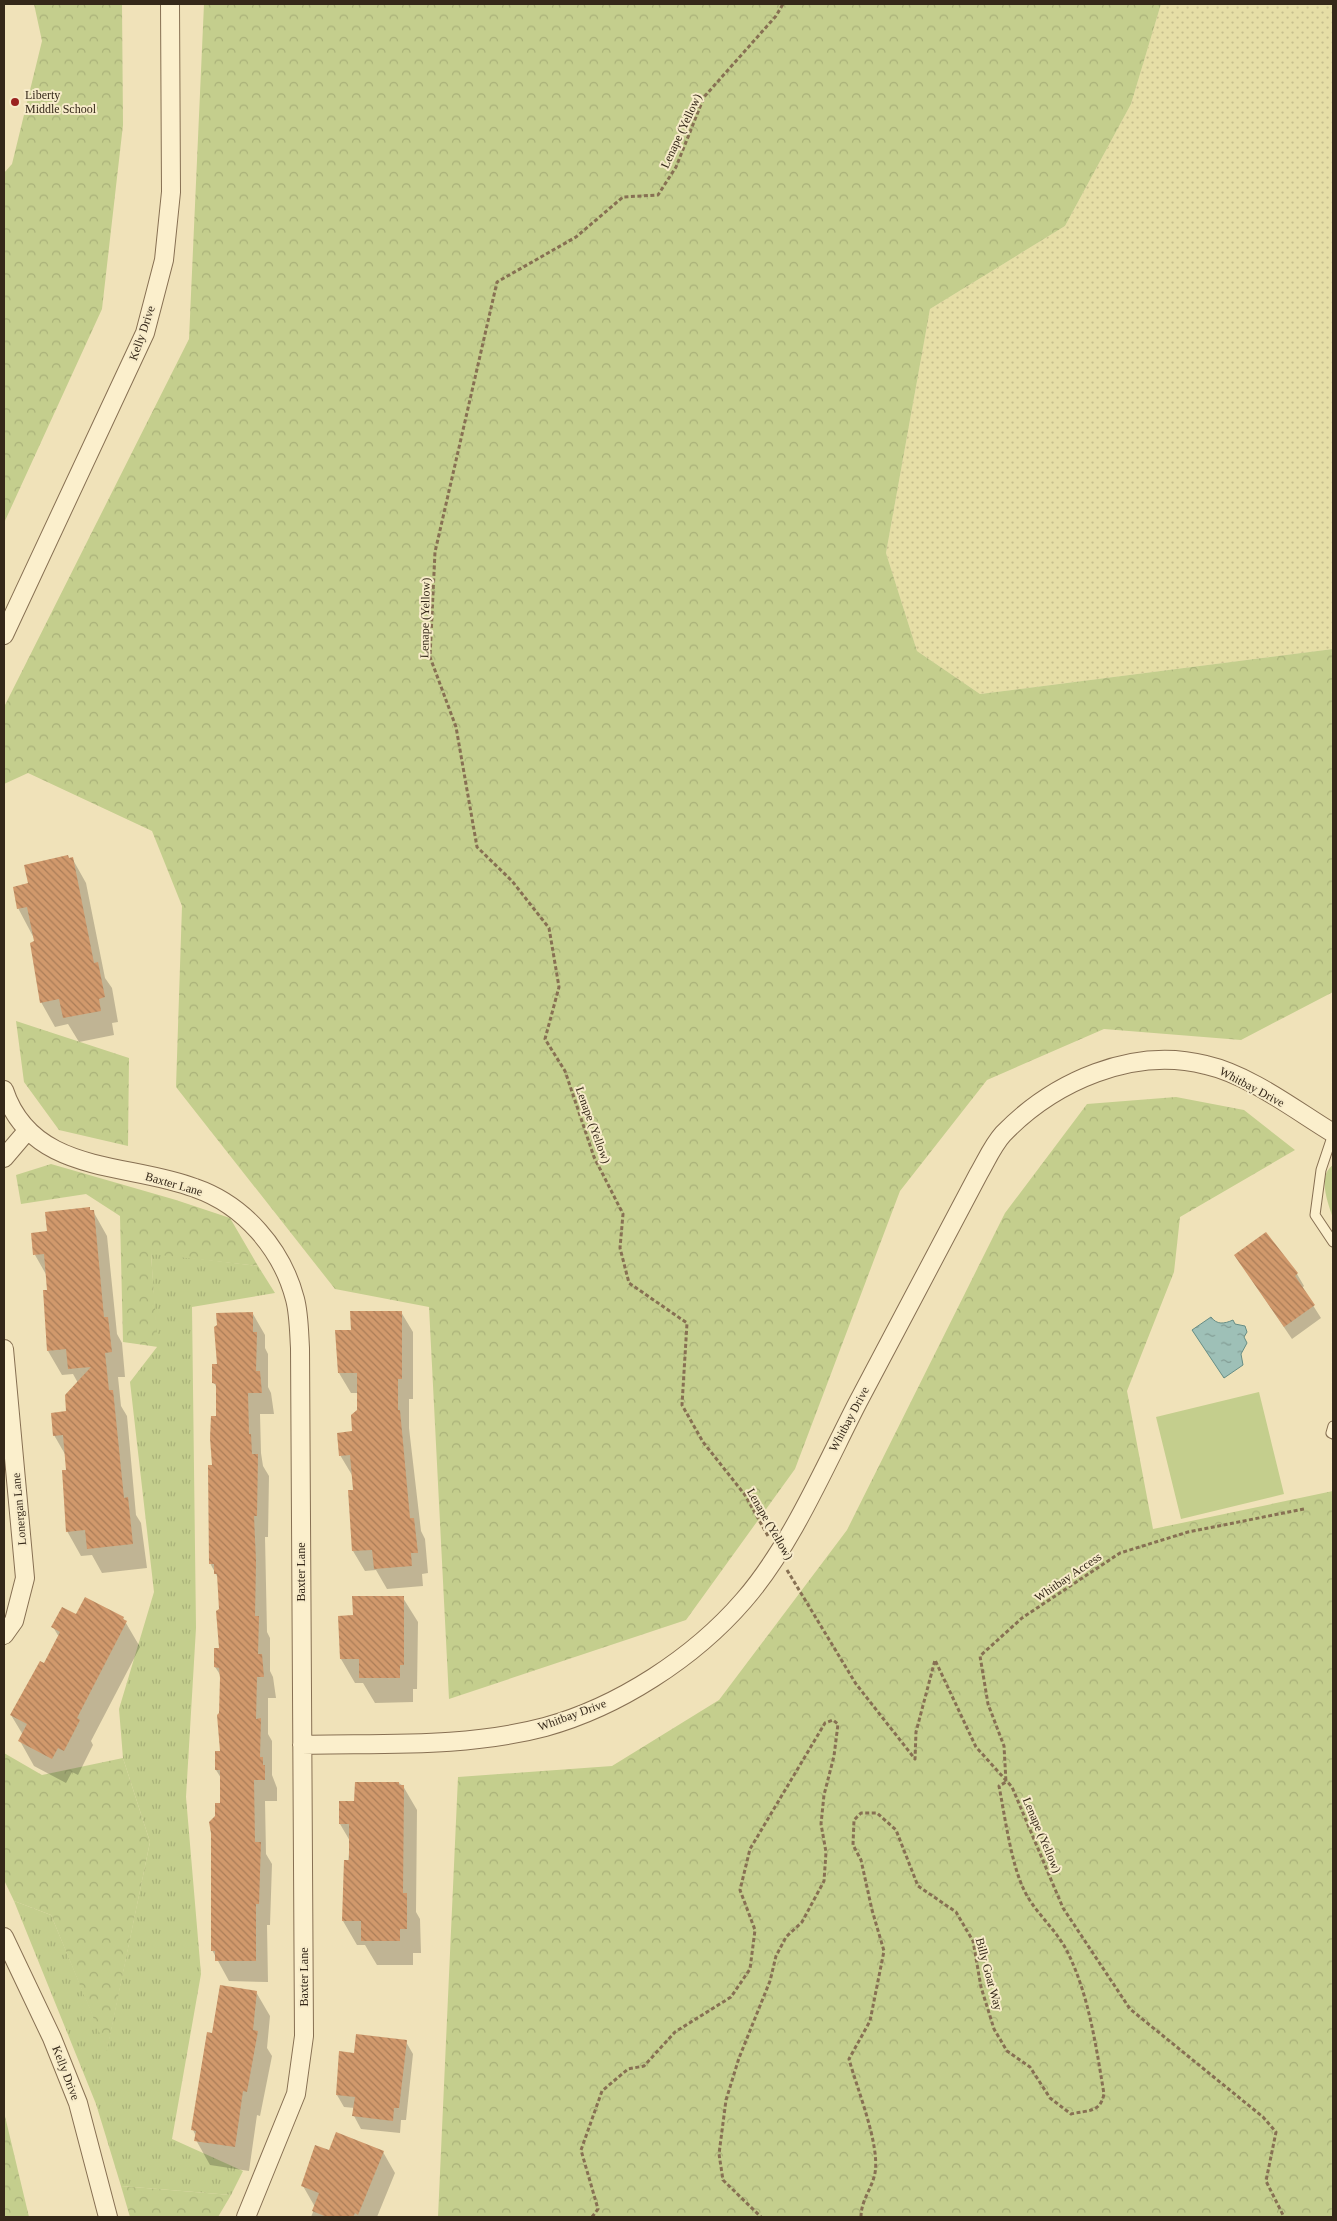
<svg xmlns="http://www.w3.org/2000/svg" width="1337" height="2221" font-family="'Times New Roman',serif">
	<style>
		.farmland { fill: url(#farmland-dots) }
		.grass { fill: url(#grass-tufts) }
		.forest { fill: url(#forest-crowns) }
		.green { fill: #c4ce8d }
		.water { fill: url(#water-ripples); stroke: #668d85 }
		.shadow { fill: #0003 }
		.building { fill: url(#building-back-hatch) }
		.lines { fill: none; stroke-linecap: round; stroke-linejoin: round }
		.lane-casing { stroke: #877053; stroke-width: 11 }
		.street-casing { stroke: #877053; stroke-width: 20 }
		.path { stroke: #877053; stroke-width: 3; stroke-dasharray: 4 2.5; stroke-linecap: butt }
		.lane { stroke: #fbefcc; stroke-width: 9 }
		.street { stroke: #fbefcc; stroke-width: 18 }
		.poi-dot { fill: #9a221f; stroke: #f7ebc9; stroke-width: 2 }
		.labels { text-anchor: middle; stroke-width: 4; stroke-linejoin: round; paint-order: stroke }
		.poi-label { font-size: 12px; fill: #352819; stroke: #f7ebc9; text-anchor: start }
		.street-label { font-size: 12px; fill: #352819; stroke: #f7ebc9 }
	</style>
	<defs>
		<pattern id="farmland-dots" width="8" height="8" patternUnits="userSpaceOnUse" patternTransform="scale(1.25)"><rect width="8" height="8" fill="#e6dea6"/><path d="M2 2h.1M6 6h.1" fill="none" stroke="#c6be8e" stroke-width="1.8" stroke-linecap="round"/></pattern>
		<pattern id="grass-tufts" width="24" height="20" patternUnits="userSpaceOnUse" patternTransform="scale(1.25)"><rect width="24" height="20" fill="#c4ce8d"/><path d="M3 7l-1-3M5 7V3M7 7l1-3M15 17l-1-3M17 17v-4M19 17l1-3" fill="none" stroke="#a9b179"/></pattern>
		<pattern id="forest-crowns" width="20" height="18" patternUnits="userSpaceOnUse" patternTransform="scale(1.25)"><rect width="20" height="18" fill="#c4ce8d"/><path d="M2 6a3 3 0 1 1 6 0M12 15a3 3 0 1 1 6 0" fill="none" stroke="#a9b179"/></pattern>
		<pattern id="water-ripples" width="26" height="14" patternUnits="userSpaceOnUse" patternTransform="scale(1.25)"><rect width="26" height="14" fill="#9ec0b7"/><path d="M2 4q2-2 4 0t4 0M15 11q2-2 4 0t4 0" fill="none" stroke="#829c94"/></pattern>
		<pattern id="building-back-hatch" width="6" height="6" patternUnits="userSpaceOnUse" patternTransform="scale(1.25)"><rect width="6" height="6" fill="#d1996c"/><path d="M-1 5l2 2M0 0l6 6M5-1l2 2" fill="none" stroke="#aa7d58"/></pattern>
	</defs>
	<rect width="100%" height="100%" fill="#f0e2b9"/>
	<path class="farmland" d="M 1161,4 L 1333,4 L 1333,649 L 980,694 L 917,651 L 886,553 L 930,309 L 1065,226 L 1131,104 Z"/>
	<path class="grass" d="M 151,1253 L 258,1266 L 275,1293 L 192,1307 L 196,1628 L 186,1797 L 201,1974 L 172,2139 L 243,2171 L 231,2195 L 121,2186 L 96,2104 L 14,1901 L 51,1915 L 107,2049 L 150,1842 L 123,1758 L 119,1709 L 154,1592 L 130,1382 L 157,1347 Z"/>
	<path class="forest" d="M 34,4 L 122,4 L 123,125 L 102,309 L 4,523 L 4,173 L 12,164 L 42,41 Z
		M 204,4 L 1161,4 L 1131,104 L 1065,226 L 930,309 L 886,553 L 917,651 L 980,694 L 1333,649 L 1333,992 L 1241,1040 L 1104,1029 L 987,1080 L 900,1191 L 795,1469 L 686,1620 L 449,1699 L 429,1307 L 335,1289 L 176,1087 L 182,906 L 152,831 L 28,773 L 4,784 L 4,707 L 189,339 Z
		M 16,1021 L 129,1058 L 128,1146 L 59,1130 L 24,1082 Z
		M 1176,1097 L 1244,1110 L 1295,1150 L 1180,1217 L 1174,1272 L 1127,1391 L 1153,1529 L 1333,1491 L 1333,2217 L 438,2217 L 458,1777 L 612,1766 L 719,1700 L 847,1530 L 1005,1213 L 1087,1104 Z
		M 51,1164 L 176,1200 L 230,1218 L 258,1266 L 151,1254 L 158,1347 L 123,1342 L 120,1216 L 86,1194 L 21,1204 L 16,1175 Z
		M 4,1753 L 42,1775 L 123,1758 L 150,1842 L 107,2051 L 51,1915 L 14,1901 L 4,1880 Z
		M 4,2112 L 29,2217 L 4,2217 Z
		M 121,2186 L 231,2195 L 218,2217 L 130,2217 Z"/>
	<path class="green" d="M 1333,1165 L 1333,1218 C 1328,1203 1317,1176 1333,1165 Z
		M 1259,1392 L 1284,1494 L 1181,1519 L 1156,1417 Z"/>
	<path class="water" d="M 1211,1317 C 1217,1325 1224,1324 1233,1320 L 1235,1324 L 1245,1326 L 1247,1332 L 1244,1337 L 1247,1343 L 1241,1354 L 1243,1365 L 1224,1378 L 1192,1330 Z"/>
	<path class="shadow" d="M 72,858 L 86,883 L 105,978 L 112,988 L 118,1022 L 112,1023 L 114,1035 L 79,1042 L 68,1024 L 55,1027 L 41,1002 L 36,942 L 18,908 L 29,884 Z
		M 91,1211 L 93,1211 L 107,1236 L 117,1334 L 122,1343 L 125,1377 L 118,1377 L 121,1406 L 127,1416 L 136,1515 L 141,1523 L 147,1568 L 102,1573 L 92,1555 L 81,1556 L 67,1531 L 66,1456 L 54,1435 L 67,1413 L 78,1383 L 73,1374 L 62,1375 L 48,1351 L 47,1276 L 35,1255 L 48,1232 Z
		M 1266,1234 L 1297,1274 L 1304,1286 L 1302,1288 L 1321,1318 L 1292,1339 L 1243,1267 Z
		M 401,1312 L 413,1332 L 413,1399 L 409,1399 L 409,1428 L 421,1531 L 425,1539 L 428,1573 L 422,1574 L 423,1586 L 387,1589 L 376,1570 L 365,1571 L 353,1551 L 350,1492 L 354,1491 L 352,1475 L 340,1455 L 354,1433 L 358,1410 L 358,1393 L 351,1393 L 339,1373 L 337,1331 L 353,1331 Z
		M 253,1314 L 265,1335 L 265,1348 L 268,1354 L 268,1387 L 271,1393 L 274,1414 L 260,1414 L 261,1453 L 263,1466 L 269,1476 L 268,1537 L 265,1537 L 267,1632 L 270,1638 L 270,1671 L 273,1677 L 276,1698 L 268,1698 L 268,1734 L 272,1741 L 272,1775 L 277,1788 L 277,1801 L 265,1801 L 266,1854 L 272,1864 L 270,1925 L 267,1925 L 268,1982 L 229,1981 L 212,1950 L 216,1816 L 221,1804 L 221,1778 L 216,1770 L 221,1752 L 221,1676 L 215,1667 L 220,1649 L 220,1610 L 219,1580 L 210,1563 L 217,1417 L 218,1390 L 214,1383 L 218,1365 Z
		M 403,1598 L 418,1622 L 417,1689 L 413,1689 L 413,1702 L 375,1703 L 363,1683 L 355,1683 L 341,1659 L 355,1617 Z
		M 76,1615 L 123,1618 L 140,1647 L 91,1741 L 93,1745 L 78,1775 L 72,1772 L 66,1783 L 34,1766 L 20,1741 L 23,1735 L 11,1715 L 44,1665 L 59,1637 L 53,1627 Z
		M 399,1783 L 403,1786 L 417,1810 L 416,1912 L 420,1919 L 421,1953 L 413,1953 L 413,1965 L 377,1965 L 365,1945 L 357,1945 L 343,1921 L 350,1841 L 340,1824 L 356,1802 Z
		M 256,1992 L 270,2016 L 267,2048 L 272,2056 L 260,2116 L 257,2115 L 249,2171 L 210,2165 L 196,2140 L 196,2136 L 193,2130 Z
		M 406,2042 L 413,2054 L 406,2120 L 401,2120 L 400,2133 L 361,2129 L 354,2116 L 355,2108 L 344,2107 L 337,2095 L 356,2055 Z
		M 330,2152 L 383,2152 L 395,2173 L 377,2217 L 311,2217 L 315,2207 L 303,2186 Z"/>
	<path class="building" d="M 68,855 L 69,858 L 73,857 L 94,963 L 98,962 L 105,997 L 99,999 L 101,1011 L 63,1018 L 59,999 L 40,1003 L 30,943 L 34,941 L 27,907 L 17,909 L 13,887 L 28,883 L 24,865 Z
		M 90,1207 L 90,1210 L 94,1210 L 104,1317 L 108,1317 L 112,1352 L 105,1353 L 109,1390 L 113,1390 L 124,1498 L 128,1497 L 133,1544 L 87,1549 L 85,1530 L 66,1532 L 62,1470 L 66,1470 L 63,1435 L 53,1436 L 51,1413 L 66,1411 L 65,1395 L 91,1367 L 68,1369 L 66,1349 L 47,1351 L 43,1290 L 47,1290 L 44,1254 L 33,1255 L 31,1233 L 47,1231 L 45,1212 Z
		M 1266,1232 L 1298,1273 L 1295,1276 L 1315,1305 L 1284,1327 L 1234,1255 Z
		M 350,1311 L 402,1311 L 402,1379 L 398,1379 L 398,1410 L 400,1410 L 410,1518 L 414,1518 L 418,1553 L 411,1553 L 412,1566 L 374,1569 L 372,1550 L 352,1551 L 348,1490 L 353,1490 L 350,1455 L 339,1456 L 337,1433 L 352,1431 L 351,1415 L 357,1410 L 357,1373 L 338,1373 L 335,1330 L 351,1330 Z
		M 253,1312 L 253,1332 L 257,1332 L 256,1371 L 260,1371 L 262,1393 L 248,1393 L 249,1434 L 251,1434 L 252,1454 L 258,1454 L 257,1516 L 254,1516 L 256,1561 L 255,1616 L 259,1616 L 258,1654 L 262,1654 L 264,1677 L 257,1677 L 256,1719 L 261,1718 L 260,1757 L 263,1757 L 263,1765 L 265,1765 L 265,1780 L 254,1780 L 255,1842 L 261,1842 L 259,1904 L 256,1904 L 256,1961 L 215,1961 L 215,1951 L 211,1951 L 211,1833 L 209,1822 L 215,1816 L 215,1803 L 220,1803 L 220,1770 L 215,1770 L 215,1751 L 220,1751 L 217,1715 L 219,1713 L 220,1678 L 219,1668 L 214,1667 L 214,1648 L 219,1648 L 216,1611 L 219,1609 L 217,1574 L 214,1574 L 214,1564 L 209,1564 L 208,1465 L 212,1465 L 210,1438 L 211,1416 L 216,1416 L 216,1384 L 212,1383 L 212,1364 L 217,1364 L 214,1327 L 217,1325 L 216,1313 Z
		M 352,1596 L 404,1596 L 404,1665 L 400,1665 L 400,1678 L 359,1678 L 359,1659 L 340,1659 L 338,1616 L 353,1615 Z
		M 85,1597 L 124,1617 L 123,1619 L 127,1621 L 77,1718 L 80,1720 L 64,1751 L 58,1748 L 52,1759 L 18,1741 L 27,1724 L 10,1715 L 40,1661 L 44,1663 L 60,1632 L 51,1627 L 62,1607 L 76,1614 Z
		M 355,1782 L 399,1782 L 399,1785 L 404,1785 L 403,1893 L 407,1893 L 407,1929 L 400,1929 L 400,1941 L 361,1941 L 361,1921 L 342,1921 L 344,1860 L 349,1860 L 349,1824 L 339,1824 L 339,1801 L 354,1801 Z
		M 220,1985 L 257,1991 L 253,2030 L 258,2031 L 247,2092 L 243,2091 L 235,2147 L 194,2141 L 196,2131 L 191,2130 L 207,2032 L 212,2033 Z
		M 356,2034 L 407,2040 L 399,2108 L 394,2108 L 393,2121 L 352,2116 L 355,2097 L 336,2095 L 339,2051 L 354,2053 Z
		M 336,2132 L 384,2151 L 358,2215 L 355,2213 L 353,2217 L 327,2217 L 312,2211 L 319,2193 L 301,2186 L 315,2145 L 329,2150 Z"/>
	<g class="lines">
		<g class="lane-casing">
			<path id="lane" d="M 1333,1134 L 1321,1170 L 1315,1215 L 1333,1242
				M 1333,1426 L 1331,1433 L 1333,1434"/>
		</g>
		<g class="street-casing">
			<path id="street" d="M 4,635 L 145,333 L 164,260 L 171,192 L 170,4
				M 4,1090 C 32,1175 127,1162 195,1188 C 244,1205 282,1249 295,1299 C 299,1314 299,1332 300,1348 L 304,2036 L 296,2094 L 246,2217
				M 4,1158 L 27,1131
				M 4,1349 L 25,1578 L 14,1621 L 4,1635
				M 302,1745 C 383,1743 466,1748 545,1727 C 618,1707 694,1658 744,1600 C 791,1546 825,1466 858,1402 C 898,1326 939,1249 979,1173 C 986,1161 993,1145 1003,1134 C 1053,1082 1133,1046 1206,1065 C 1250,1075 1295,1110 1333,1133
				M 4,1937 L 52,2038 L 78,2103 L 108,2217"/>
		</g>
		<path class="path" d="M 768,1536 L 745,1495 L 703,1442 L 682,1405 L 687,1323 L 629,1283 L 620,1248 L 623,1214 L 594,1157 L 565,1071 L 545,1039 L 559,987 L 549,928 L 512,881 L 477,847 L 456,727 L 430,657 L 435,552 L 497,282 L 576,237 L 623,197 L 658,195 L 676,167 L 704,97 L 776,16 L 783,4
			M 787,1570 L 856,1684 L 915,1759 L 916,1732 L 935,1660 L 976,1747 L 1012,1787 L 1063,1908 L 1130,2009 L 1263,2117 L 1276,2132 L 1266,2181 L 1284,2217
			M 592,2217 L 598,2209 L 581,2150 L 602,2091 L 628,2069 L 644,2066 L 675,2032 L 731,1997 L 750,1969 L 755,1930 L 740,1890 L 750,1849 L 825,1723 L 833,1720 L 838,1724 L 834,1756 L 824,1795 L 821,1824 L 826,1852 L 824,1881 L 802,1922 L 786,1937 L 776,1956 L 770,1981 L 739,2058 L 726,2100 L 719,2154 L 723,2180 L 761,2217
			M 861,2217 C 861,2200 872,2189 875,2173 C 880,2144 857,2089 849,2059 L 870,2021 L 884,1951 L 872,1910 L 861,1860 L 853,1845 L 854,1820 L 861,1813 L 877,1813 L 896,1830 L 918,1886 L 956,1912 L 973,1941 L 981,1987 L 994,2029 L 1007,2051 L 1030,2067 L 1050,2098 L 1071,2114 C 1088,2110 1100,2113 1104,2094 C 1096,2046 1089,1996 1068,1953 C 1057,1930 1035,1913 1024,1890 C 1011,1863 1005,1817 999,1786 L 1006,1782 L 1004,1746 L 988,1704 L 980,1656 L 1022,1618 L 1120,1553 L 1188,1532 L 1304,1509"/>
		<use href="#lane" class="lane"/>
		<use href="#street" class="street"/>
	</g>
	<circle class="poi-dot" cx="15" cy="102" r="5"/>
	<g class="labels">
		<g class="poi-label">
			<text x="25" y="99">Liberty<tspan x="25" dy="14">Middle School</tspan></text>
		</g>
		<g class="street-label">
			<text transform="translate(681 131) rotate(-65)" y="4">Lenape (Yellow)</text>
			<text transform="translate(142 333) rotate(-71)" y="4">Kelly Drive</text>
			<text transform="translate(425 618) rotate(-89)" y="4">Lenape (Yellow)</text>
			<text transform="translate(1252 1087) rotate(28)" y="4">Whitbay Drive</text>
			<text transform="translate(593 1125) rotate(70)" y="4">Lenape (Yellow)</text>
			<text transform="translate(174 1184) rotate(16)" y="4">Baxter Lane</text>
			<text transform="translate(849 1419) rotate(-62)" y="4">Whitbay Drive</text>
			<text transform="translate(19 1509) rotate(-95)" y="4">Lonergan Lane</text>
			<text transform="translate(770 1524) rotate(60)" y="4">Lenape (Yellow)</text>
			<text transform="translate(301 1572) rotate(-90)" y="4">Baxter Lane</text>
			<text transform="translate(1068 1577) rotate(-34)" y="4">Whitbay Access</text>
			<text transform="translate(572 1715) rotate(-20)" y="4">Whitbay Drive</text>
			<text transform="translate(1042 1835) rotate(67)" y="4">Lenape (Yellow)</text>
			<text transform="translate(989 1974) rotate(75)" y="4">Billy Goat Way</text>
			<text transform="translate(304 1977) rotate(-90)" y="4">Baxter Lane</text>
			<text transform="translate(66 2073) rotate(69)" y="4">Kelly Drive</text>
		</g>
	</g>
	<rect width="1337" height="2221" fill="none" stroke="#352819" stroke-width="10"/>
</svg>
